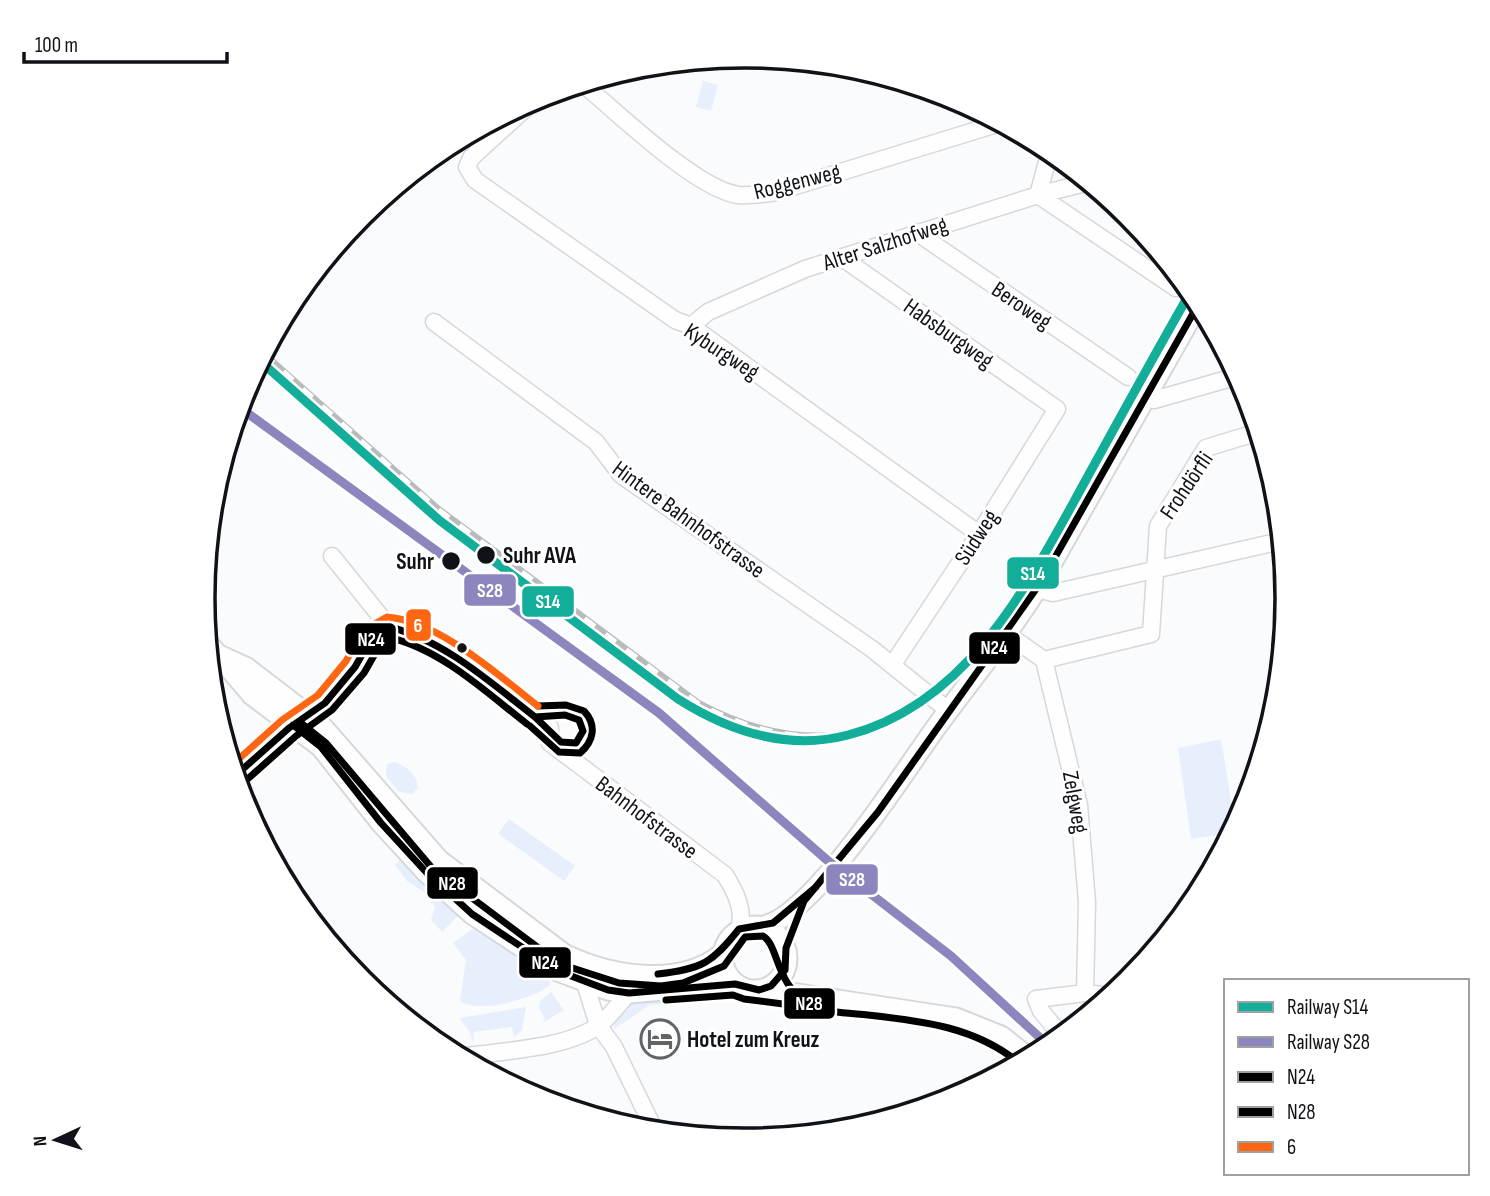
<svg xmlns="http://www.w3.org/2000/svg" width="1490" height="1196" font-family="'Sofia Sans Condensed',sans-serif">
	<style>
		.green { fill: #e7effd }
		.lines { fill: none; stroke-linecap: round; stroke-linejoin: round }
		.minor-casing { stroke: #d5d8db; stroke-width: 19 }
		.major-casing { stroke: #d5d8db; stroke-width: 23 }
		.minor { stroke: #fefeff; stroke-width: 16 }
		.major { stroke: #fefeff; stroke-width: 19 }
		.rail-casing { stroke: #b9babc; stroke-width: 7 }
		.rail { stroke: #fff; stroke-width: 4.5; stroke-dasharray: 13; stroke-linecap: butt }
		.bus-1-casing { stroke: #fff; stroke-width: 12 }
		.bus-2-casing { stroke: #fff; stroke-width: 12 }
		.bus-3-casing { stroke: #fff; stroke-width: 12 }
		.bus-1 { stroke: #000; stroke-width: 7 }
		.bus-2 { stroke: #000; stroke-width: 7 }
		.bus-3 { stroke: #ff6612; stroke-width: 7 }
		.rail-1-casing { stroke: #fff; stroke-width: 14 }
		.rail-2-casing { stroke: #fff; stroke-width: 14 }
		.rail-1 { stroke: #13ae99; stroke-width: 9 }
		.rail-2 { stroke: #8c86bf; stroke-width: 9 }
		.stop-dot { fill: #0f1217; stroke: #fff; stroke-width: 2.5 }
		.labels { text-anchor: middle; stroke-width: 6; stroke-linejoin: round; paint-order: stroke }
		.street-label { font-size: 23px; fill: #0f1217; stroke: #fff }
		.stop-label { font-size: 23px; font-weight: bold; fill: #0f1217; stroke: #fff; text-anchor: start }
		.poi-label { font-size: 23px; font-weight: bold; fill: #0f1217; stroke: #fff; text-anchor: start }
		.rim { fill: none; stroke: #0f1217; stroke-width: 3.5 }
		.line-badge { stroke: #fff; stroke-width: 2.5 }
		.badge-label { font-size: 19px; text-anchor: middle; font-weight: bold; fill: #fff }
	</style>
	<rect width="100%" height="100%" fill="#fafbfd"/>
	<path class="green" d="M 703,81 L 718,85 L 711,111 L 696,107 Z
		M 1221,739 L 1235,825 L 1231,833 L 1191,839 L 1178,748 Z
		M 395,762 C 407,767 417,774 418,788 L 412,794 L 399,792 L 386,776 L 387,764 Z
		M 509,819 L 575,866 L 564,881 L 498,834 Z
		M 401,859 L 459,915 L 442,932 L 431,920 L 435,907 L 424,892 L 407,881 L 395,865 Z
		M 474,928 L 550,979 L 550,985 C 535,998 476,1016 460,1000 L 466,960 L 453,943 Z
		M 551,992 L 564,1010 L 542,1023 L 545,1019 L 539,1008 L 540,1001 Z
		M 682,998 L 683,1002 L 650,1005 L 614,1029 L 614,1019 L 627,1003 Z
		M 526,1007 L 522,1030 L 514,1038 L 512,1027 L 474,1032 L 473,1044 L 470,1032 L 459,1018 Z"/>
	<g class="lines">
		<g class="minor-casing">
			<path id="minor" d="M 583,84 C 617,112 696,189 738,195 C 750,196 763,194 776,192 L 1000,123
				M 538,97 L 471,158 L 467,167 L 475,180 L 675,320 L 691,326 L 979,534
				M 1038,195 L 1176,288
				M 1038,195 L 1050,151
				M 916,232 L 1128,377
				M 841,257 L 1057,409 L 979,534 L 893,664
				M 434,322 L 596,442 L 621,475 L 872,649 L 949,711
				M 691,326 L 708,312 L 805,269 L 1038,195 L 1089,182
				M 1146,397 L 1154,400 L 1238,376
				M 332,556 L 389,627
				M 1037,589 L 1053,593 L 1281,541
				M 1007,634 L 1044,660 L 1079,805 L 1087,902 L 1085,993
				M 1044,660 L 1151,634 L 1158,526 L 1206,448 L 1258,432
				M 308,715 L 335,693 L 376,633 L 396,628 L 420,637 L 550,728 L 550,743 L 725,875 C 735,891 745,910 739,929
				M 585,983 L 598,1025 L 614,1047 L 655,1131
				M 1062,1036 L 1041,1011 L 1036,999 L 1085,993 L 1110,996
				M 460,1057 C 499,1051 567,1049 599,1025 C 610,1017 619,1003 629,993"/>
		</g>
		<g class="major-casing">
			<path id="major" d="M 207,642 L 252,695 L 321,747 L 381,823 L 426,872 L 472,914 L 558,971 L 608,990 L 629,993 L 735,984
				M 221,656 L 247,668 L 320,724 L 439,860 L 564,954 C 610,976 680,989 723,953
				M 235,776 L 304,718
				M723 958a32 32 0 1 1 64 0a32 32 0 1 1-64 0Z
				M 764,926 C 814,915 905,770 937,726 C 972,678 1010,633 1041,582 L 1199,303
				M 765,989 L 956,1018 L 1001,1036 L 1029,1058"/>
		</g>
		<use href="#minor" class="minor"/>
		<use href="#major" class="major"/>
		<g class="rail-casing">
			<path id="rail" d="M 264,354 L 438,509 L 698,703 C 753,733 811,745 872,729"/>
		</g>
		<use href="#rail" class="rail"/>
		<g class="bus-1-casing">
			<path id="bus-1" d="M 565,715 L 579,720 L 583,731 L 576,743 L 561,742 L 535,717 Z
				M 293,725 L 321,747 L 381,823 L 426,872 L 472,914 L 558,971 L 608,990 L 629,993 L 735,984 L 759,990 L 771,986 L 785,970 L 786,948 L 804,901 L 878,812 L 1041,582 L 1199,303
				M 235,776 L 289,728 L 325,703 L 355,667 L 372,637 L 389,627 C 444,640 491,683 535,717
				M 658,974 C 702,969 712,963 739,929 L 773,923 L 816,887"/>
		</g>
		<g class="bus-2-casing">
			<path id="bus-2" d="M 301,723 L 326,743 L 432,868 L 560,964 L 619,983 L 661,986 L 683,983 L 724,966 L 745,937 L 763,936 C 779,945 775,986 810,1004 C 827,1013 849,1013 868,1015 C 922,1021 976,1027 1019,1063
				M 530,726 L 559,752 L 580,753 C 594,741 597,725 584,711 L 566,705 L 538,706
				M 242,784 L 296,736 L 332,710 L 364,673 L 380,645 L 391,638 C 442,650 487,693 527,724
				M 666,1000 L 733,995 L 744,999 L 829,1010"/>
		</g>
		<g class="bus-3-casing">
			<path id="bus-3" d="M 232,765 L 282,720 L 318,695 L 346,661 L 364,630 L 387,617 C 439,621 498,675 538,706"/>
		</g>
		<use href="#bus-1" class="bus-1"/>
		<use href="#bus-2" class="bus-2"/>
		<use href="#bus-3" class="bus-3"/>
		<g class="rail-1-casing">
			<path id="rail-1" d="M 260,361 L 439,520 L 678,699 C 730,732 787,751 848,735 C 971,703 1031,579 1088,476 C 1122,414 1156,352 1191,291"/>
		</g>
		<g class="rail-2-casing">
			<path id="rail-2" d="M 239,407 L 659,713 L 827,860 L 951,956 L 1049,1046"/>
		</g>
		<use href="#rail-1" class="rail-1"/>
		<use href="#rail-2" class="rail-2"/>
	</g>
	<defs>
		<g id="hotel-ring" transform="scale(2.0125)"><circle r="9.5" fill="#fff" stroke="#616468" stroke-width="1.5"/><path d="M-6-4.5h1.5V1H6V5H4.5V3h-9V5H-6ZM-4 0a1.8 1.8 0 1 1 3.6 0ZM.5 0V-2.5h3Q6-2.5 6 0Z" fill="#616468"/></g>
	</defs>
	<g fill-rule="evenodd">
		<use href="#hotel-ring" x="660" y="1039"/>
	</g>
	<g class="stop-dot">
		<circle cx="486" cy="555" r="10"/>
		<circle cx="451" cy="561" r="10"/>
		<circle cx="462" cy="648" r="6"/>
	</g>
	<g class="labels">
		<g class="street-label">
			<text transform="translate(797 181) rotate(-14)" y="8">Roggenweg</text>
			<text transform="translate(885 243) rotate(-18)" y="8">Alter Salzhofweg</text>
			<text transform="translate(1022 305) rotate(34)" y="8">Beroweg</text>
			<text transform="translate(949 333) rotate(35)" y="8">Habsburgweg</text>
			<text transform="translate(722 351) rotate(33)" y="8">Kyburgweg</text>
			<text transform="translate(1186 485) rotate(-56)" y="8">Frohdörfli</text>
			<text transform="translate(689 519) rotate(36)" y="8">Hintere Bahnhofstrasse</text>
			<text transform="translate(976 537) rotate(-57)" y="8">Südweg</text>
			<text transform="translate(1076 802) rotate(80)" y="8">Zelgweg</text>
			<text transform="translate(647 817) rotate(37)" y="8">Bahnhofstrasse</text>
		</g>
		<g class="stop-label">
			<text x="503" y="563">Suhr AVA</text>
			<text x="434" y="569" text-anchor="end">Suhr</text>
		</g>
		<g class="poi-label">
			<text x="687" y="1047">Hotel zum Kreuz</text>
		</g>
	</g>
	<path d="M0 0H1490V1196H0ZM215 598a530 530 0 1 1 1060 0a530 530 0 1 1-1060 0Z" fill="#fff" fill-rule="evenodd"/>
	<path class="rim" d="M215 598a530 530 0 1 1 1060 0a530 530 0 1 1-1060 0Z"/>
	<g class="line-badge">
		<rect x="1006" y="556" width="54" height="34" rx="7" fill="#13ae99"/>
		<rect x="463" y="573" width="54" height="34" rx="7" fill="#8c86bf"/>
		<rect x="521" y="585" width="54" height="33" rx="7" fill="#13ae99"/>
		<rect x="405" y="608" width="27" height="34" rx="7" fill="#ff6612"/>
		<rect x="344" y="622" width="53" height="34" rx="7" fill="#000"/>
		<rect x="968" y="631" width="53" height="34" rx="7" fill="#000"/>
		<rect x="825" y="863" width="54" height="33" rx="7" fill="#8c86bf"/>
		<rect x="426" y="866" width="53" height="34" rx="7" fill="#000"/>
		<rect x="518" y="946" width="54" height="33" rx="7" fill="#000"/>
		<rect x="783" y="987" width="53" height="33" rx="7" fill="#000"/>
	</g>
	<g class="badge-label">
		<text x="1033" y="580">S14</text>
		<text x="490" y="597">S28</text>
		<text x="548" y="608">S14</text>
		<text x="418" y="632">6</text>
		<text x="371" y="646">N24</text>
		<text x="994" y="654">N24</text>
		<text x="852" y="886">S28</text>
		<text x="452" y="890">N28</text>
		<text x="545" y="969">N24</text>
		<text x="809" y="1010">N28</text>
	</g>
	<rect x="1224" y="979" width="245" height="196" fill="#ffffff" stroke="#9fa0a2" stroke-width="2"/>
	<rect x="1238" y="1002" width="35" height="10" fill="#13ae99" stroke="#9fa0a2" stroke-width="2"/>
	<text x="1287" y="1014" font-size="21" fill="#0f1217">Railway S14</text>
	<rect x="1238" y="1037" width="35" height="10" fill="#8c86bf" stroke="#9fa0a2" stroke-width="2"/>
	<text x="1287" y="1049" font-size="21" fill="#0f1217">Railway S28</text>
	<rect x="1238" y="1072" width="35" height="10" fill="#000000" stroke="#9fa0a2" stroke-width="2"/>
	<text x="1287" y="1084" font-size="21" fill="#0f1217">N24</text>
	<rect x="1238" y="1107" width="35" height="10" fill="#000000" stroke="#9fa0a2" stroke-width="2"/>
	<text x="1287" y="1119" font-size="21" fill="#0f1217">N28</text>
	<rect x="1238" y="1142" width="35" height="10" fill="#ff6612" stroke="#9fa0a2" stroke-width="2"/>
	<text x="1287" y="1154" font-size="21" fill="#0f1217">6</text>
	<g transform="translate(56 1140) rotate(266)" stroke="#ffffff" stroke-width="5" paint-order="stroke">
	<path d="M0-5L12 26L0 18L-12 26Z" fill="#0f1217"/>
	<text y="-10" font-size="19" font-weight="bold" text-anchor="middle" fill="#0f1217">N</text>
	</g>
	<path d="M24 52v10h203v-10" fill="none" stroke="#0f1217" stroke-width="3.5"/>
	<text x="35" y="52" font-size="21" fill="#0f1217" stroke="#ffffff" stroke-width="5" paint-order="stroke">100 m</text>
</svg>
